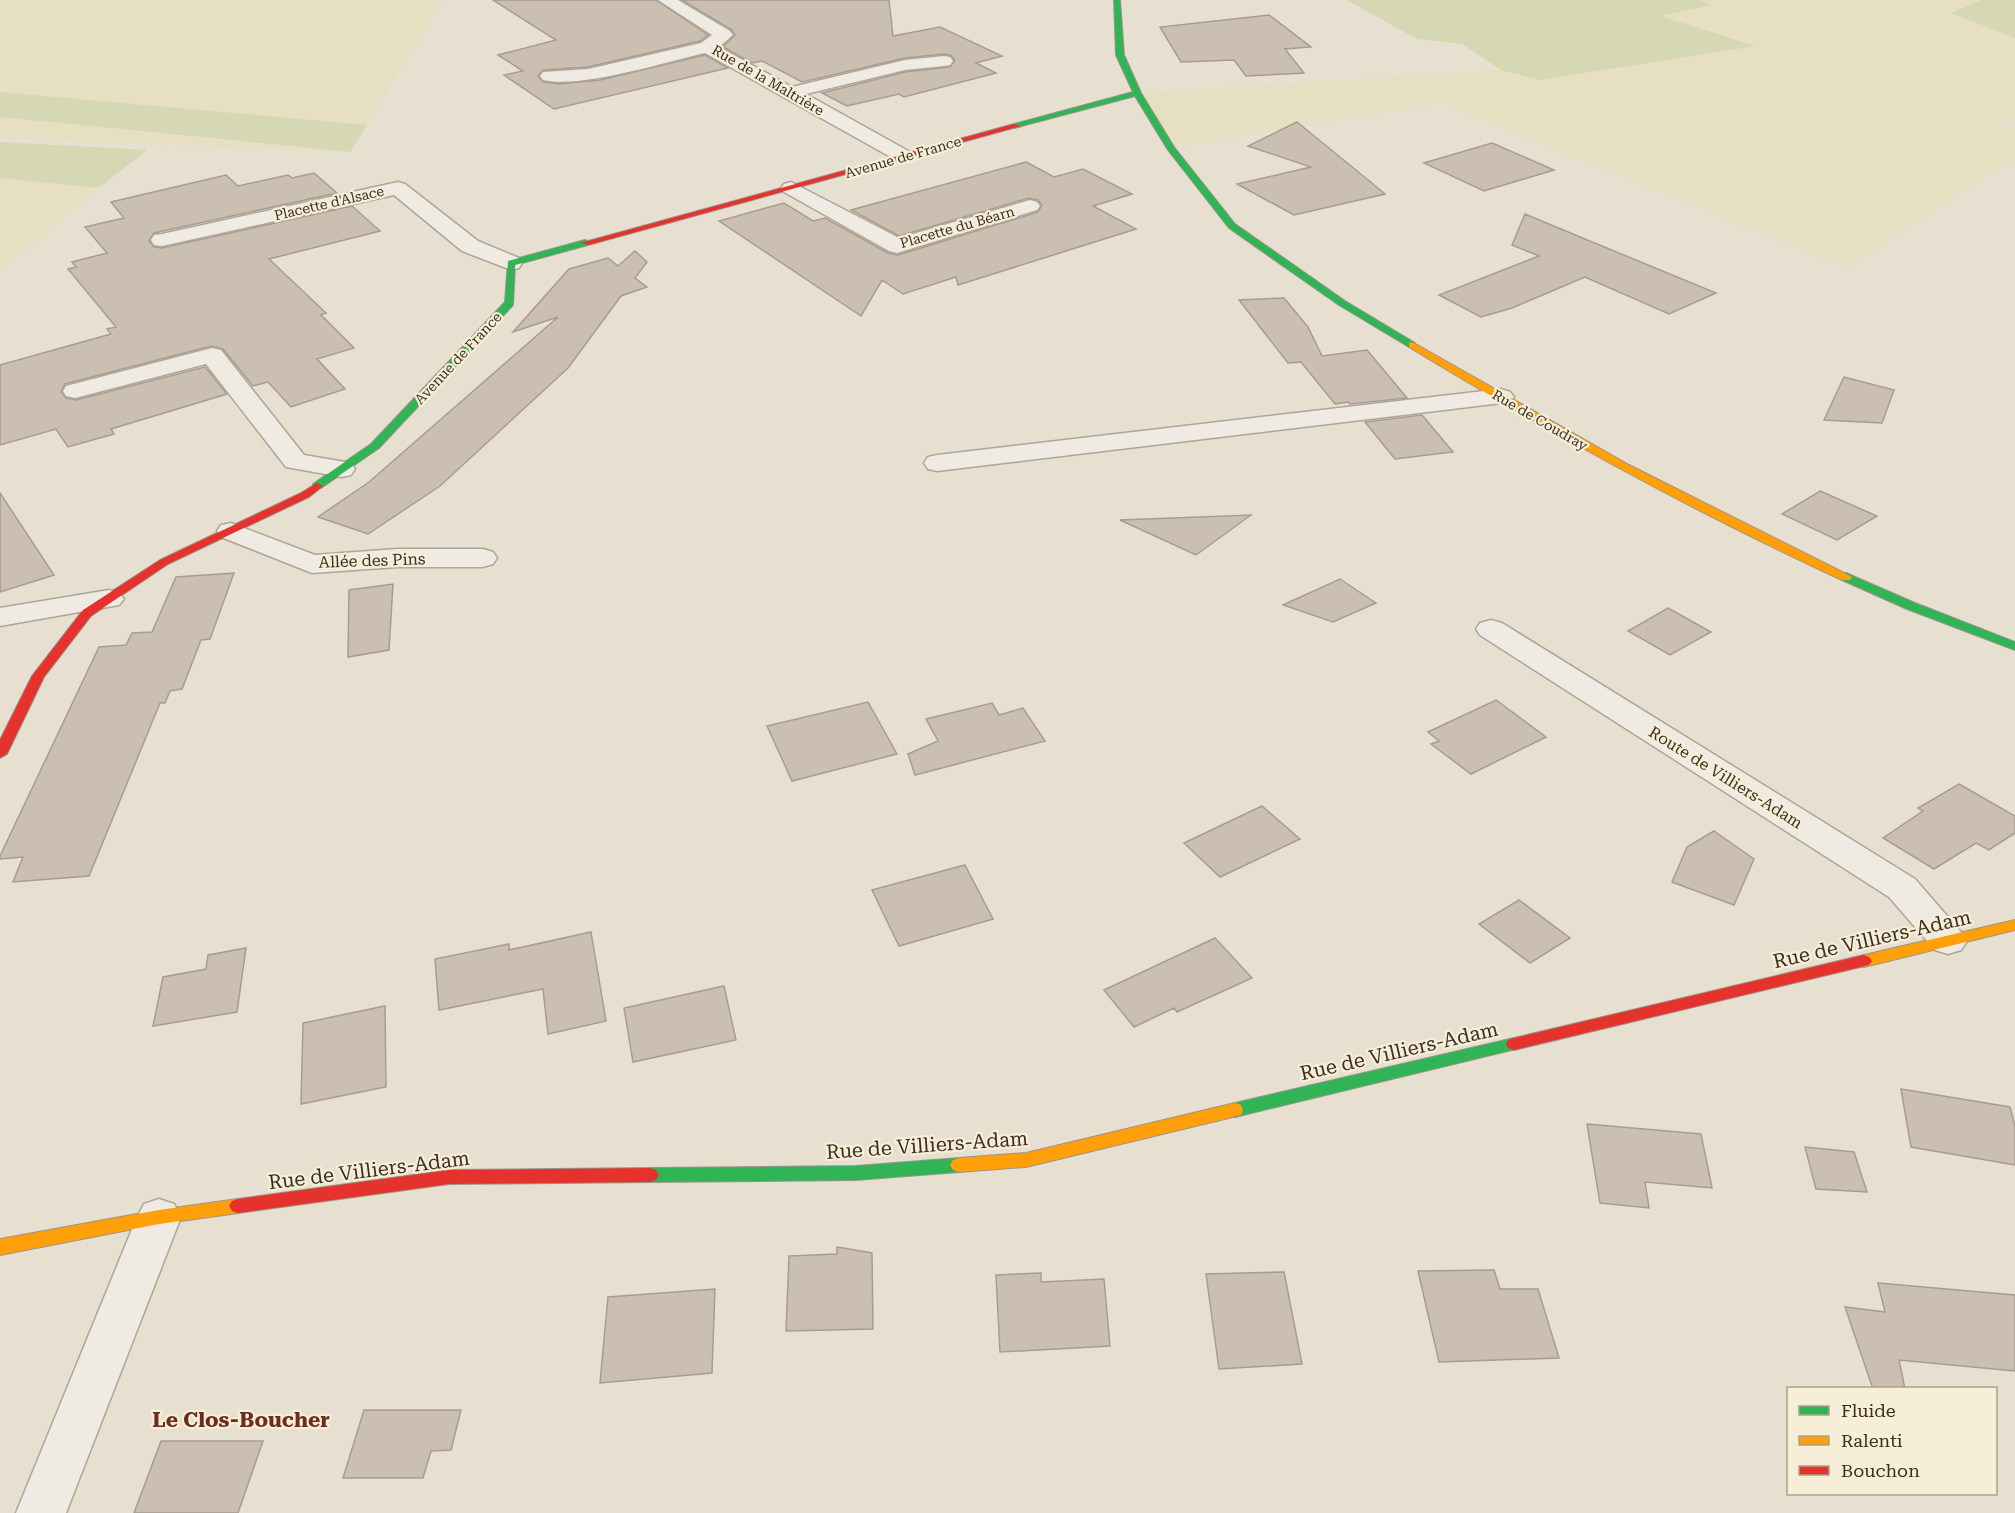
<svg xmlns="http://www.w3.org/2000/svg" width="2015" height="1513" font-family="'Roboto Serif',serif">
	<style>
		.farmland { fill: #e6dfc2 }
		.green { fill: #d6d7b3 }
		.building { fill: #cbbfb2; stroke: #a89c90; stroke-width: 1.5 }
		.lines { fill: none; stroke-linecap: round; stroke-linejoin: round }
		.street-casing { stroke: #ada599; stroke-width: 3 }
		.fast-casing { stroke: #9c958a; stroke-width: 2 }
		.slow-casing { stroke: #9c958a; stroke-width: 2 }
		.jam-casing { stroke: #9c958a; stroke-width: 2 }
		.street { fill: #efebe3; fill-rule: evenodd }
		.fast { fill: #30b455; fill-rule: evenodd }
		.slow { fill: #ff9f0a; fill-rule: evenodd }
		.jam { fill: #e5322d; fill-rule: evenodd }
		.labels { text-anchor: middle; stroke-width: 4.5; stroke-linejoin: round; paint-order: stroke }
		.far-street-label { font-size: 14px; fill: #3d2e20; stroke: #f7eed8 }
		.street-label { font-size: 16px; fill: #3d2e20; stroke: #f7eed8 }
		.near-street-label { font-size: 20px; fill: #3d2e20; stroke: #f7eed8 }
		.near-neighbourhood-label { font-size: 21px; font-weight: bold; fill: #6b2e1e; stroke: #f7eed8 }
	</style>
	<rect width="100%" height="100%" fill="#e7e0d1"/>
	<path class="farmland" d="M 0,0 L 443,0 L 367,125 L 0,92 Z
		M 1700,0 L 1981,0 L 1952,13 L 2015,38 L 2015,119 L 2001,123 L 2015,127 L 2015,158 L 1847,268 L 1442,103 L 1171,148 L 1137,93 L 1501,70 L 1541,80 L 1755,46 L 1659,16 L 1711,4 Z
		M 0,117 L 208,139 L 350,152 L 0,138 Z
		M 0,178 L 99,188 L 0,271 Z"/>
	<path class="green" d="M 1347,0 L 1700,0 L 1712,5 L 1660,16 L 1756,46 L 1540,80 L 1501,70 L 1462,44 L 1417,39 Z
		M 1981,0 L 2015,0 L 2015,38 L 1951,13 Z
		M 0,92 L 367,125 L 350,152 L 0,117 Z
		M 0,142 L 147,150 L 99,188 L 0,178 Z"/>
	<path class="building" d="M 493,0 L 656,0 L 708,35 L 700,41 L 588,67 L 543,70 L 538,76 L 543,82 L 559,84 L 600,80 L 705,55 L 728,68 L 554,109 L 504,75 L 523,71 L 498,55 L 556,40 Z
		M 682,0 L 889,0 L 893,36 L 940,27 L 1002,56 L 976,63 L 996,73 L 904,97 L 899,94 L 847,106 L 822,93 L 905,72 L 950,67 L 955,60 L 950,55 L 944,54 L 905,58 L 802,82 L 762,61 L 752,63 L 723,47 L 735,35 L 732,30 Z
		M 1269,15 L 1311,47 L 1285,49 L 1304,73 L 1246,76 L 1234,60 L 1181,62 L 1160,27 Z
		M 1297,122 L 1373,184 L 1385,194 L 1294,215 L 1237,184 L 1311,167 L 1248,146 Z
		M 1492,143 L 1554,170 L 1484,191 L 1424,163 Z
		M 1026,162 L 1054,177 L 1083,169 L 1132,194 L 1093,206 L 1136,229 L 958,285 L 956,277 L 903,294 L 882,280 L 861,316 L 719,221 L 784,203 L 813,221 L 825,218 L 888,253 L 898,255 L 1038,212 L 1042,205 L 1038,200 L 1029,198 L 899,236 L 851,210 Z
		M 314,173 L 337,193 L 154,233 L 149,241 L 154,247 L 162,248 L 352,206 L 380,231 L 269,259 L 326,313 L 321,315 L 354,348 L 317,359 L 345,389 L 291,407 L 268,382 L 253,386 L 223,349 L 211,346 L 65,384 L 61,392 L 66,398 L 76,400 L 205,367 L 227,394 L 111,429 L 114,434 L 68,447 L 56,429 L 0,445 L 0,365 L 111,334 L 107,329 L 116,327 L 68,269 L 76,267 L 72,262 L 107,253 L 85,227 L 124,218 L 111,202 L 226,175 L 238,186 L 288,175 L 292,178 Z
		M 1525,214 L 1585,239 L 1716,293 L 1669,314 L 1585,277 L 1512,308 L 1481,317 L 1439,295 L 1539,256 L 1512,245 Z
		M 635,251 L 647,262 L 635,278 L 647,287 L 621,296 L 568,368 L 440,486 L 368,534 L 318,517 L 369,482 L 558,317 L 513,332 L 569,269 L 608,258 L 618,266 Z
		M 1284,298 L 1308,327 L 1322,356 L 1367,350 L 1407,398 L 1350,404 L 1348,402 L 1335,404 L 1301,362 L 1288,363 L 1239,300 Z
		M 1844,377 L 1894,390 L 1882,423 L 1824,420 Z
		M 1422,415 L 1453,452 L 1395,459 L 1365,422 Z
		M 1820,491 L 1877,516 L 1837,540 L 1782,514 Z
		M 0,493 L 54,575 L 0,592 Z
		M 1251,515 L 1196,555 L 1120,520 Z
		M 234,573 L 210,639 L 201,640 L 182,689 L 170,691 L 165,703 L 160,703 L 89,876 L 13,882 L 23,857 L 0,859 L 0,856 L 99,647 L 126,645 L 132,633 L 152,632 L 176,577 Z
		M 1340,579 L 1376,603 L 1333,622 L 1283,605 Z
		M 393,584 L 389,650 L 348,657 L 349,590 Z
		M 1668,608 L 1711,632 L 1670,655 L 1628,631 Z
		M 1496,700 L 1546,737 L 1471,774 L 1431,744 L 1439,741 L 1428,732 Z
		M 868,702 L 897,754 L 792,781 L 767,726 Z
		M 992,703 L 999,715 L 1023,708 L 1045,741 L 915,775 L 908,754 L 938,741 L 926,719 Z
		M 1959,784 L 2015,816 L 2015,833 L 1989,850 L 1976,843 L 1934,869 L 1883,838 L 1923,811 L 1918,808 Z
		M 1262,806 L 1300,839 L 1220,877 L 1184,843 Z
		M 1714,831 L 1754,859 L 1734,905 L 1672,882 L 1687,847 Z
		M 965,865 L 993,919 L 899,946 L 872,890 Z
		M 1519,900 L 1570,938 L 1530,963 L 1479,924 Z
		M 591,932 L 606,1021 L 548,1034 L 543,989 L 439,1010 L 435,959 L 509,944 L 509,950 Z
		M 1215,938 L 1252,978 L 1177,1012 L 1174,1008 L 1134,1027 L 1104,990 Z
		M 246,948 L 237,1012 L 153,1026 L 163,977 L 206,969 L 208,955 Z
		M 724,986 L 736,1040 L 633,1062 L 624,1008 Z
		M 385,1006 L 386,1087 L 301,1104 L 303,1023 Z
		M 1901,1089 L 2010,1107 L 2015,1126 L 2015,1165 L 1911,1147 Z
		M 1587,1124 L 1701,1134 L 1712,1188 L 1645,1182 L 1649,1208 L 1600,1203 Z
		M 1805,1147 L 1854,1152 L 1867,1192 L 1816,1189 Z
		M 837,1247 L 872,1253 L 873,1329 L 786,1331 L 789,1256 L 837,1254 Z
		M 1494,1270 L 1500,1289 L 1538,1289 L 1559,1358 L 1439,1362 L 1418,1271 Z
		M 1284,1272 L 1302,1364 L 1219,1369 L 1206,1274 Z
		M 1041,1273 L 1041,1282 L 1104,1279 L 1110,1346 L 1000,1352 L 996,1275 Z
		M 1878,1283 L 2015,1295 L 2015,1371 L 1899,1360 L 1905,1389 L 1873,1389 L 1845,1307 L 1885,1312 Z
		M 715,1289 L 712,1373 L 600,1383 L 608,1297 Z
		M 364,1410 L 461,1410 L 451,1450 L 431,1451 L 423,1478 L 343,1478 Z
		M 161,1441 L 263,1441 L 238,1513 L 134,1513 Z"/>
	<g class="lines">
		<g class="street-casing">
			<path id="street" d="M 658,0 L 678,0 L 730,31 L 733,35 L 719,47 L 792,87 L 905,60 L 944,56 L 950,57 L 953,61 L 950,65 L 944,66 L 905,70 L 806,94 L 910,152 L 913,156 L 910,160 L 896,160 L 705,53 C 666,62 579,89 543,80 L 540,76 L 543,72 L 588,69 L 701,43 L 712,35 Z
				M 398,182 L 405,184 L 478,241 L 519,258 L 522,263 L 519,268 L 511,270 L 462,251 L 394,195 L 162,246 L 154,245 L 151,240 L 154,235 L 162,234 Z
				M 791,182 L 899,238 L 1030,200 L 1037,202 L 1040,206 L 1037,210 L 897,253 L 889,251 L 784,192 L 781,188 L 784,184 Z
				M 212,348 L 221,350 L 304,455 L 351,463 L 355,469 L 351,475 L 342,477 L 286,467 L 206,364 L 75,398 L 66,396 L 63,391 L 66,386 Z
				M 1501,389 L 1510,392 L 1514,397 L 1510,402 L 937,471 L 928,469 L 924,463 L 928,457 L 937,455 Z
				M 231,523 L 315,555 L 397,549 L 483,549 L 493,552 L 497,558 L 493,564 L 483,567 L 397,567 L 312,573 L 221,537 L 217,531 L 221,525 Z
				M 109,590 L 119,593 L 124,599 L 119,605 L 0,626 L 0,608 Z
				M 1491,620 L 1502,623 L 1915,879 L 1961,932 L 1967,941 L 1961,950 L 1948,954 L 1935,950 L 1889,897 L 1480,635 L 1476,629 L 1480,623 Z
				M 159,1199 L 174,1204 L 181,1217 L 66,1513 L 16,1513 L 137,1217 L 144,1204 Z"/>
		</g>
		<g class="fast-casing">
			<path id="fast" d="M 1114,0 L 1120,0 L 1124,55 L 1141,93 L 1174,147 L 1235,224 L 1345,301 L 1415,343 L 1415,347 L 1409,347 L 1339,305 L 1229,228 L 1168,150 L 1135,96 L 1014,128 L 1014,124 L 1133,92 L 1116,55 Z
				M 585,240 L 588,241 L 588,245 L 515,265 L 513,305 L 379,448 L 321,488 L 313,488 L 313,484 L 371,444 L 505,302 L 508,261 Z
				M 1846,573 L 1915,603 L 2015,642 L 2015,650 L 1907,609 L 1842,580 L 1840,577 L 1842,574 Z
				M 1514,1038 L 1520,1040 L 1522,1044 L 1520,1048 L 1235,1117 L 1229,1115 L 1227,1110 L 1229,1105 L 1235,1103 Z
				M 959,1158 L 965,1160 L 968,1165 L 965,1170 L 959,1172 L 856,1180 L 650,1182 L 644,1180 L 641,1175 L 644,1170 L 650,1168 L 856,1166 Z"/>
		</g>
		<g class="slow-casing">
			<path id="slow" d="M 1412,342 L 1629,465 L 1852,577 L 1850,580 L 1842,580 C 1692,511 1549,432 1409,347 L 1409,343 Z
				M 2015,920 L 2015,930 L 1864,967 L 1859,965 L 1856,961 L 1859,957 L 1864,955 Z
				M 1235,1103 L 1241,1105 L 1243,1110 L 1241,1115 L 1026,1167 L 959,1172 L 953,1170 L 950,1165 L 953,1160 L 959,1158 L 1026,1153 Z
				M 238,1199 L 244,1201 L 247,1206 L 244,1211 L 238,1213 L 159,1224 L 0,1255 L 0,1239 L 159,1210 Z"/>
		</g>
		<g class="jam-casing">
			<path id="jam" d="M 1014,124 L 1021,126 L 588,245 L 581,243 Z
				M 317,483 L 323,486 L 309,497 L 168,564 L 91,616 L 44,677 L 7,754 L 0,758 L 0,740 L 32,676 L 83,610 L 160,560 L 301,493 Z
				M 1864,955 L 1869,957 L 1872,961 L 1869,965 L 1514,1050 L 1508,1048 L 1506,1044 L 1508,1040 L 1514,1038 Z
				M 650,1168 L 656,1170 L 659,1175 L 656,1180 L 650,1182 L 449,1184 L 238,1213 L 232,1211 L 229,1206 L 232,1201 L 238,1199 L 449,1170 Z"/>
		</g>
		<use href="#street" class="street"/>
		<use href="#fast" class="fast"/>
		<use href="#slow" class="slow"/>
		<use href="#jam" class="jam"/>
	</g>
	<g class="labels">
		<g class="far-street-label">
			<text transform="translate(768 80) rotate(30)" y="5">Rue de la Maltrière</text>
			<text transform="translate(903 157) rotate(-16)" y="5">Avenue de France</text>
			<text transform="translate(329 203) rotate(-13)" y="5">Placette d'Alsace</text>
			<text transform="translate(957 227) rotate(-16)" y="5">Placette du Béarn</text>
			<text transform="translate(458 358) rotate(-47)" y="5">Avenue de France</text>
			<text transform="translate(1540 420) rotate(30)" y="5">Rue de Coudray</text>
		</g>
		<g class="street-label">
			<text transform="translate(372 560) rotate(-2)" y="6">Allée des Pins</text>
			<text transform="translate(1726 777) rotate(32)" y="6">Route de Villiers-Adam</text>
		</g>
		<g class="near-street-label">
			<text transform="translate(1872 939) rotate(-13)" y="7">Rue de Villiers-Adam</text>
			<text transform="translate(1399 1051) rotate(-13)" y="7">Rue de Villiers-Adam</text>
			<text transform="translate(927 1145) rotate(-4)" y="7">Rue de Villiers-Adam</text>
			<text transform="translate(369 1170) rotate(-7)" y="7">Rue de Villiers-Adam</text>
		</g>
		<g class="near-neighbourhood-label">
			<text x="241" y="1427">Le Clos-Boucher</text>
		</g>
	</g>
	<rect x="1787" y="1387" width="210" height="108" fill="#f7eed8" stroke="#ada18e" stroke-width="1.5"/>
	<rect x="1799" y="1406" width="30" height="9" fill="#30b455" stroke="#ada18e" stroke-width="1.5"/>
	<text x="1841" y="1417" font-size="18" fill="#3d2e20">Fluide</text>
	<rect x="1799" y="1436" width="30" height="9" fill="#ff9f0a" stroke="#ada18e" stroke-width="1.5"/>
	<text x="1841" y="1447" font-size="18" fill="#3d2e20">Ralenti</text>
	<rect x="1799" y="1466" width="30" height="9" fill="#e5322d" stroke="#ada18e" stroke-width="1.5"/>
	<text x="1841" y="1477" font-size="18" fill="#3d2e20">Bouchon</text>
</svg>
